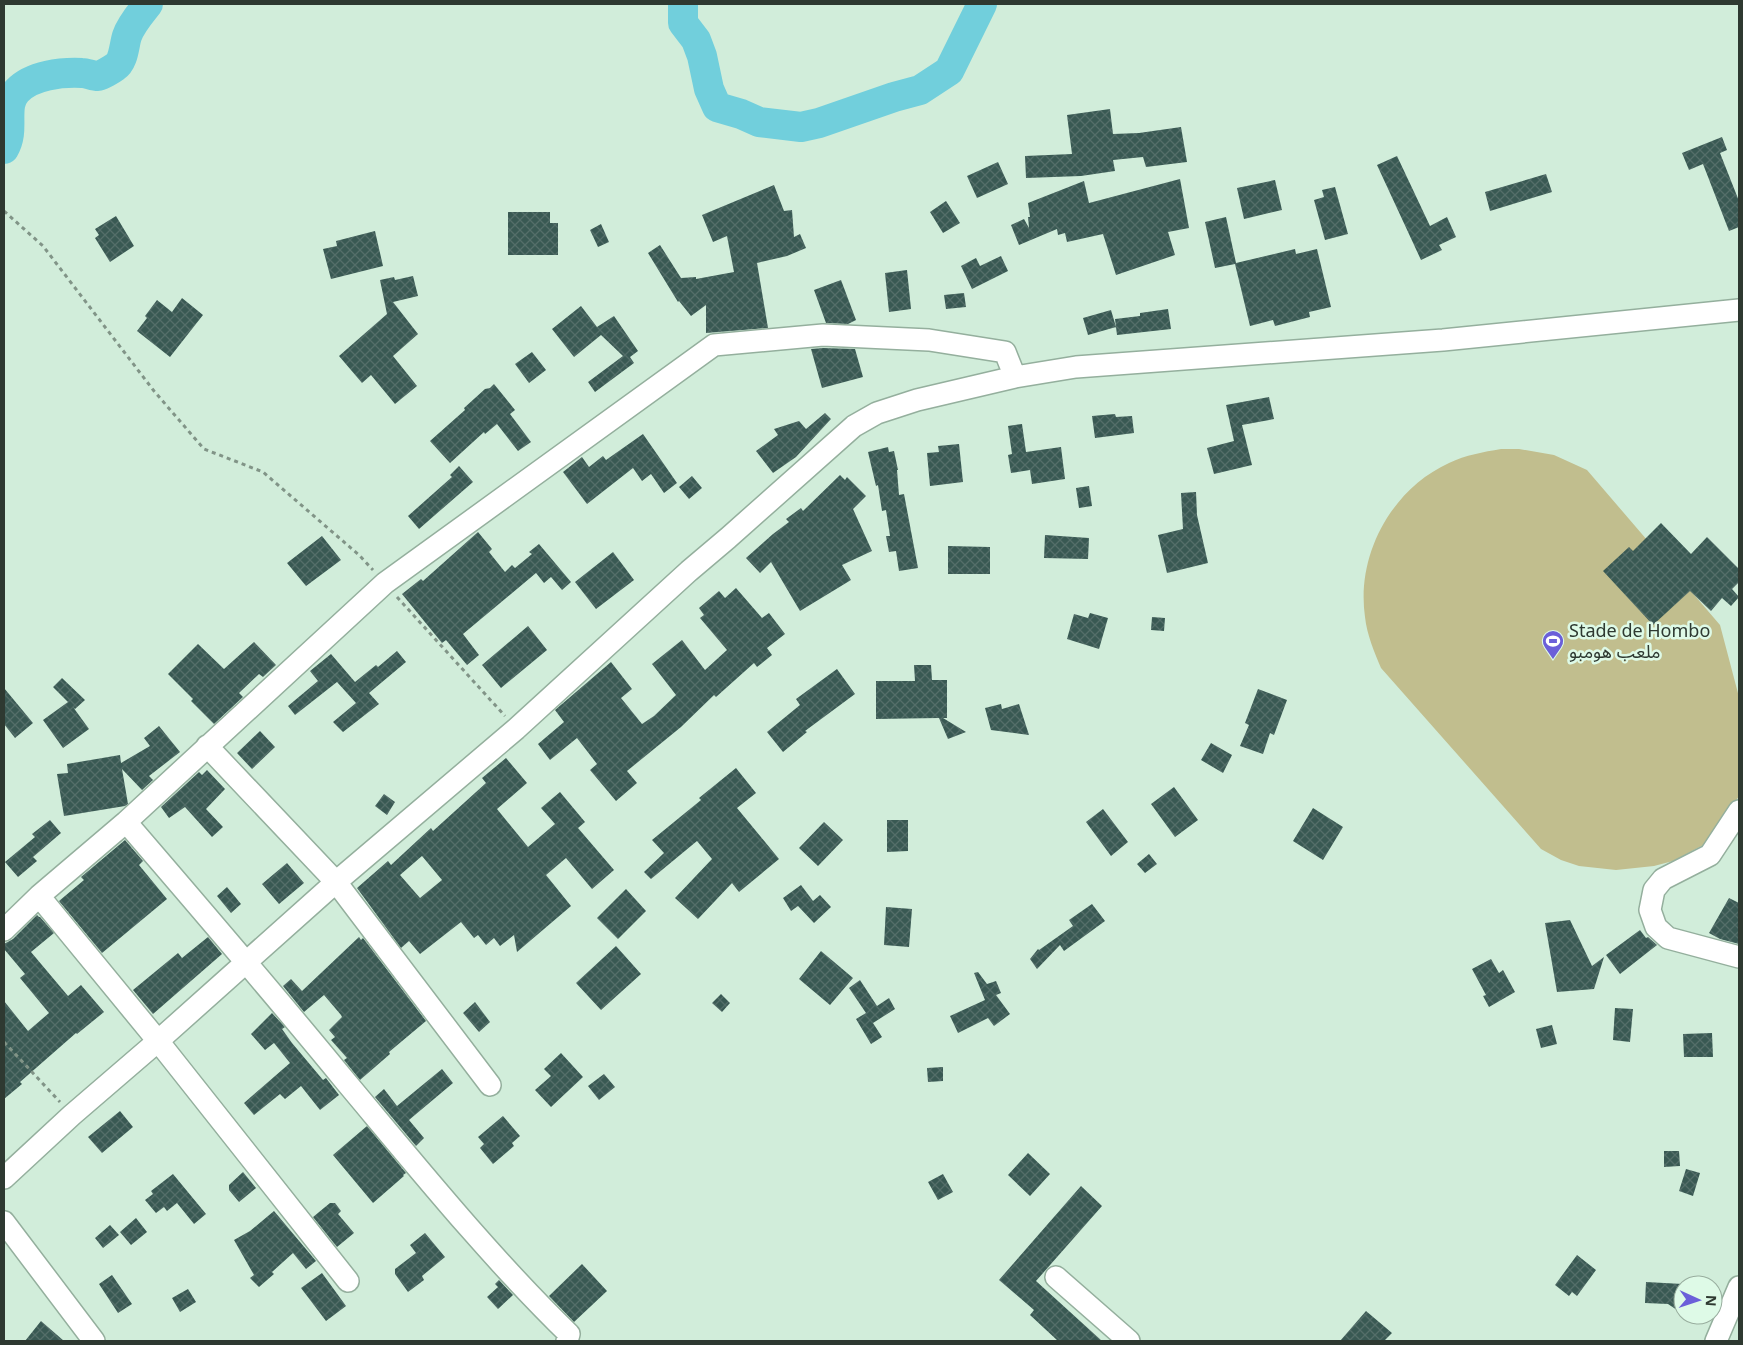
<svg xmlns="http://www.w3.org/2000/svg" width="1743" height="1345" font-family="'Noto Sans','Noto Sans Arabic',sans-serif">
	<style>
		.grass { fill: #c1be8e }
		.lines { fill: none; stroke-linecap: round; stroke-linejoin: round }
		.river { stroke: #71cfdc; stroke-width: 30 }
		.building { fill: url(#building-cross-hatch); fill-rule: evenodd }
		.minor-casing { stroke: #94af9d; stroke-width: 24 }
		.path { stroke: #819487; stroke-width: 3; stroke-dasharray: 4 4; stroke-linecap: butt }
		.minor { stroke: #fff; stroke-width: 21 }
		.labels { text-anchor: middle; stroke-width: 5; stroke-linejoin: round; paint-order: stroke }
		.poi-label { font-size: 18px; fill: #2e3931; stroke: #defae7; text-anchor: start }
	</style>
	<defs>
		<pattern id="building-cross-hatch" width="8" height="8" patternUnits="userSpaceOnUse" patternTransform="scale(1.25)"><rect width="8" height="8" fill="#395953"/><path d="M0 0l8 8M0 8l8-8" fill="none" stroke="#546e69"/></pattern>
	</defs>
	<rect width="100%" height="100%" fill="#d1edda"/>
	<path class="grass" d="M 1501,449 L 1519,449 L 1554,455 L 1587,470 L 1720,625 L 1739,697 L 1739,796 L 1709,842 L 1673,861 L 1654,866 L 1616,870 L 1579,866 L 1561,860 L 1541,849 L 1381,668 C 1374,651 1367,635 1365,617 C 1356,554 1392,489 1449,463 C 1466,455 1483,452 1501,449 Z"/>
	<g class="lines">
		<path class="river" d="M 683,4 L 683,23 L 696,40 L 702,56 L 709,89 L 717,107 L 741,114 L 759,122 L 801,127 L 819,123 L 894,97 L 920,90 L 949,71 L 982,4
			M 4,149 C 16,129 2,107 17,91 C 32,75 62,72 82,73 C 87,73 93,76 98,76 C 102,75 111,70 115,67 C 124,61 124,45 127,36 C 131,24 141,13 148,4"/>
	</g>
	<path class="building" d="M 1110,109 L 1113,134 L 1139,133 L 1181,127 L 1187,162 L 1146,167 L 1143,157 L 1113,160 L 1115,171 L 1081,176 L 1026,178 L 1025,156 L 1072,154 L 1067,115 Z
		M 1722,137 L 1727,150 L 1720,153 L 1739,201 L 1739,227 L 1729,231 L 1703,164 L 1689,170 L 1682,153 Z
		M 1397,156 L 1430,226 L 1447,217 L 1456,237 L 1439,245 L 1442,250 L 1421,260 L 1377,165 Z
		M 998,162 L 1008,184 L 977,198 L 967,176 Z
		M 1546,174 L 1552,192 L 1490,211 L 1485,192 Z
		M 1180,179 L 1189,228 L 1168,232 L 1175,255 L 1116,275 L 1103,234 L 1067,242 L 1065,233 L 1058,235 L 1057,229 L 1019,245 L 1011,225 L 1024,219 L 1029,228 L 1028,217 L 1030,217 L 1028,203 L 1084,181 L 1089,203 Z
		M 1275,180 L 1282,210 L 1244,219 L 1237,188 Z
		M 774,185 L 784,211 L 792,210 L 794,237 L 800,234 L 806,248 L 787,256 L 757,263 L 768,328 L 706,333 L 706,305 L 691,316 L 679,301 L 678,302 L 648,253 L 660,245 L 681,278 L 696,277 L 696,279 L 734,272 L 727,236 L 713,242 L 702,215 Z
		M 1335,187 L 1348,234 L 1325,240 L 1314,200 L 1324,197 L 1322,190 Z
		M 946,201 L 960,223 L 943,233 L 930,212 Z
		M 508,212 L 550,212 L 550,223 L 558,223 L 558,255 L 508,255 Z
		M 116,216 L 134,246 L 110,262 L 95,238 L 99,235 L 95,229 Z
		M 1226,217 L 1236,263 L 1295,249 L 1296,254 L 1317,249 L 1331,307 L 1309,312 L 1310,317 L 1275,326 L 1273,320 L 1250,326 L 1235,264 L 1215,268 L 1205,222 Z
		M 601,224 L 609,242 L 598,247 L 590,230 Z
		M 375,231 L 383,266 L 331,279 L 323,249 L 337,246 L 336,241 Z
		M 1001,256 L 1008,271 L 972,289 L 961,266 L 976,258 L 980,266 Z
		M 907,270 L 911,309 L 889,312 L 885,273 Z
		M 413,276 L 418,296 L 393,302 L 418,334 L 393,356 L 417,386 L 395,404 L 371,375 L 362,383 L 339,356 L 387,314 L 380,280 L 394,277 L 395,280 Z
		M 841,280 L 856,320 L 848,324 L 826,323 L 814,290 Z
		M 964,293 L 966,307 L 946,309 L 944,295 Z
		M 182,298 L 203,315 L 170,357 L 137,331 L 147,318 L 145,316 L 157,300 L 172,312 Z
		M 581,306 L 597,327 L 614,316 L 638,351 L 630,357 L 634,363 L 595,392 L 588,382 L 623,356 L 601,335 L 574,357 L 552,329 Z
		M 1168,309 L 1171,329 L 1117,335 L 1115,319 L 1140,316 L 1140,313 Z
		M 1111,310 L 1116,327 L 1088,335 L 1083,318 Z
		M 823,348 L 855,349 L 863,377 L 822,388 L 811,349 Z
		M 532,352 L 546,370 L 529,383 L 515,364 Z
		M 494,384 L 515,410 L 510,414 L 531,442 L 518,451 L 497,424 L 485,434 L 484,432 L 450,463 L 430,441 L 465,410 L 464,408 L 485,389 L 490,388 Z
		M 1269,397 L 1274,419 L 1242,425 L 1252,465 L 1214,474 L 1207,448 L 1234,441 L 1226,405 Z
		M 825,413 L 831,419 L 796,457 L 773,473 L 756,451 L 778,435 L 774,429 L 799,421 L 806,429 Z
		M 1115,414 L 1116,417 L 1132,416 L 1134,433 L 1095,438 L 1092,416 Z
		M 1022,424 L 1026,452 L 1061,447 L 1065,479 L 1032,484 L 1030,470 L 1011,473 L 1008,455 L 1012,454 L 1008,426 Z
		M 643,434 L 677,483 L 664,493 L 651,474 L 642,481 L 633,468 L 587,504 L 563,472 L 582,457 L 589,467 L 603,456 L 606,460 Z
		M 959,444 L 963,482 L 930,486 L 927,453 L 939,452 L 938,446 Z
		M 888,447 L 889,452 L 894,451 L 898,470 L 897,470 L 899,495 L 904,494 L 918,568 L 899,571 L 896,551 L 889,552 L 886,536 L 890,536 L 886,510 L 882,511 L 878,485 L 876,486 L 868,452 Z
		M 459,466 L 473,482 L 419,529 L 408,516 L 452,477 L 450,475 Z
		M 840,475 L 845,480 L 847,477 L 866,496 L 853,509 L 872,551 L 842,565 L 851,580 L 800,611 L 771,562 L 760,573 L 746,558 L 773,534 L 789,522 L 786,519 L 801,508 L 803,511 Z
		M 692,476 L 702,488 L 689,499 L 679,487 Z
		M 1089,486 L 1092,506 L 1079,508 L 1076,488 Z
		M 1196,492 L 1197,515 L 1208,563 L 1167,573 L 1158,535 L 1183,529 L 1181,493 Z
		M 1661,523 L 1691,554 L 1707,537 L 1739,569 L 1739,582 L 1732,589 L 1739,597 L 1731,606 L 1722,598 L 1711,611 L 1690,591 L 1653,625 L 1603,571 L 1629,547 L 1633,551 Z
		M 478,532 L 492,549 L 489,552 L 505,572 L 512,565 L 515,568 L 532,554 L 529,552 L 539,544 L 571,582 L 562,590 L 551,577 L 544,583 L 536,573 L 463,634 L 479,655 L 467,665 L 446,640 L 442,643 L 402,594 L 421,579 L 423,581 Z
		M 1045,535 L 1089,538 L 1088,559 L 1044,558 Z
		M 322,536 L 341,560 L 306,586 L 287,563 Z
		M 948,546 L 990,547 L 990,574 L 948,574 Z
		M 613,552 L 634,580 L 596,609 L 575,582 Z
		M 736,588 L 762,618 L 769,613 L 785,634 L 767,648 L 772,655 L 757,667 L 754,663 L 716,697 L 714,695 L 681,727 L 627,771 L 637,783 L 616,801 L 590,770 L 597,764 L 577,738 L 550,760 L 538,744 L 564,722 L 555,710 L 611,662 L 632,689 L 621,698 L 642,724 L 654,716 L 676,695 L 652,664 L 682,640 L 705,670 L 727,650 L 700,618 L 704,615 L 699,608 L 719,591 L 725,598 Z
		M 1090,613 L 1108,618 L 1099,649 L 1067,639 L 1074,614 L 1088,618 Z
		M 1152,617 L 1165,618 L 1164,631 L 1151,630 Z
		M 528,626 L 547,650 L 501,688 L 482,665 Z
		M 254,642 L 276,665 L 263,677 L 259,674 L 239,693 L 243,697 L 214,724 L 191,701 L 193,699 L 168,674 L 198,644 L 224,669 Z
		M 397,651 L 406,662 L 369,693 L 379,704 L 343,732 L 333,722 L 356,703 L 337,682 L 295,715 L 288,706 L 318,681 L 310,671 L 331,654 L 355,682 L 376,665 L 378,667 Z
		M 914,665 L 931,665 L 932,680 L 947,680 L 947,718 L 943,718 L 966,732 L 948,739 L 939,718 L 876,719 L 876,681 L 915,681 Z
		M 837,669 L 855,694 L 805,731 L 807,732 L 783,752 L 767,732 L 800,705 L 796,699 Z
		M 62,678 L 85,700 L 75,709 L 73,707 L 89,729 L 63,748 L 43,720 L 68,702 L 53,687 Z
		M 4,688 L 33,723 L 15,738 L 4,724 Z
		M 1258,689 L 1287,700 L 1274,735 L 1270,733 L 1263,754 L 1240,746 L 1249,725 L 1245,723 Z
		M 1001,704 L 1002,709 L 1019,704 L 1029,735 L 991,730 L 985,708 Z
		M 159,726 L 180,752 L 149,776 L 153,780 L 142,790 L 122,769 L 128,804 L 125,806 L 64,816 L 57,774 L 68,773 L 67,764 L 120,755 L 121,763 L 150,746 L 144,738 Z
		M 260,731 L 275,747 L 252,769 L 237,753 Z
		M 1211,743 L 1232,755 L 1223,773 L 1201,760 Z
		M 506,758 L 527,783 L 497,809 L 528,847 L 555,824 L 541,808 L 560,792 L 585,822 L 578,828 L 614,870 L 592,889 L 566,858 L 546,875 L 571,906 L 517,952 L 514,935 L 500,946 L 494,938 L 486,945 L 478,935 L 474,938 L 461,922 L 420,954 L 409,941 L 401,948 L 357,888 L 388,861 L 391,865 L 431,828 L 433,831 L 486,783 L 482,778 ZM 422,856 L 442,880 L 420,898 L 400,875 Z
		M 736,768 L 756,793 L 737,808 L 779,859 L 739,892 L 732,883 L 698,919 L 675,898 L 712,859 L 697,841 L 651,879 L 644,872 L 664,853 L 652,840 L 701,800 L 699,798 Z
		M 207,770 L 225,789 L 206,809 L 223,827 L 212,837 L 185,807 L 169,818 L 161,807 L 199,772 L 202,775 Z
		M 1174,787 L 1198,820 L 1175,837 L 1151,804 Z
		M 384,794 L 395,802 L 387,815 L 375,806 Z
		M 1313,808 L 1343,827 L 1323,860 L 1293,841 Z
		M 1103,809 L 1128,842 L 1111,856 L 1086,822 Z
		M 50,820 L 61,833 L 33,857 L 37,861 L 18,877 L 5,862 L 35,837 L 32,834 Z
		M 887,820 L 908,820 L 908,851 L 887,852 Z
		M 824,822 L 843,840 L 818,866 L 799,848 Z
		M 125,840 L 143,861 L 139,865 L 167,899 L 102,953 L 59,901 L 84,880 L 81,877 Z
		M 1149,854 L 1157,864 L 1145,873 L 1137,864 Z
		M 287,863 L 304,883 L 279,904 L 262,884 Z
		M 801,885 L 813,901 L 820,895 L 831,907 L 814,923 L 798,906 L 791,911 L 783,898 Z
		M 227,887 L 241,904 L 231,913 L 217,896 Z
		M 626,889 L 646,911 L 618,939 L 597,918 Z
		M 1729,898 L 1739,903 L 1739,944 L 1720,939 L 1709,933 Z
		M 1092,904 L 1105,921 L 1064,951 L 1060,945 L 1037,969 L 1030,959 L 1038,949 L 1039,950 L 1073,926 L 1069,920 Z
		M 886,907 L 912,909 L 909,947 L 884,945 Z
		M 37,915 L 39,917 L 40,917 L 54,933 L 31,952 L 68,996 L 81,985 L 104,1012 L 77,1034 L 76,1033 L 20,1082 L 22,1084 L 4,1099 L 4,1001 L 28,1031 L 49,1013 L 20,978 L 25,974 L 4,949 L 4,944 L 13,939 Z
		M 1570,920 L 1592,966 L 1604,957 L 1594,989 L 1557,992 L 1545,923 Z
		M 1640,930 L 1646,938 L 1648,937 L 1657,945 L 1620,974 L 1606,955 Z
		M 208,937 L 222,954 L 153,1014 L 133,990 L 178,953 L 182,958 Z
		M 359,937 L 361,940 L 363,938 L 426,1021 L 389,1052 L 390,1054 L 360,1080 L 344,1060 L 347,1058 L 331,1040 L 335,1037 L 329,1030 L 342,1017 L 341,1015 L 324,995 L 304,1012 L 283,986 L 291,979 L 302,991 Z
		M 616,946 L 641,974 L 601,1010 L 576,983 Z
		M 821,951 L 853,978 L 830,1005 L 799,979 Z
		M 1491,959 L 1499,973 L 1503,970 L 1515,992 L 1489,1007 L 1483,996 L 1486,995 L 1472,969 Z
		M 978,972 L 987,984 L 996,981 L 1001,993 L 996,995 L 1010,1014 L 994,1026 L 988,1018 L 958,1033 L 950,1016 L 985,1000 L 974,973 Z
		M 860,980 L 877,1006 L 889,998 L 895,1009 L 873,1023 L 882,1037 L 871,1044 L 856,1019 L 866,1013 L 849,988 Z
		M 721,994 L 730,1003 L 722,1012 L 712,1003 Z
		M 475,1002 L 490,1022 L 479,1032 L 463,1013 Z
		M 1615,1008 L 1633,1009 L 1630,1042 L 1613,1040 Z
		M 272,1013 L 285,1027 L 282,1029 L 292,1043 L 323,1080 L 326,1078 L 339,1095 L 320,1110 L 301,1086 L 285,1099 L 280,1094 L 254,1115 L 244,1103 L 290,1063 L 274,1043 L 265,1050 L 251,1034 Z
		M 1552,1025 L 1557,1044 L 1541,1048 L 1536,1029 Z
		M 1712,1033 L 1713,1057 L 1684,1057 L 1683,1034 Z
		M 561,1053 L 583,1077 L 551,1107 L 535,1090 L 551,1076 L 544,1069 Z
		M 943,1067 L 943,1081 L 928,1082 L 927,1068 Z
		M 442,1069 L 453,1083 L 409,1120 L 424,1138 L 416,1146 L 375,1097 L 384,1089 L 397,1106 Z
		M 604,1074 L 615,1087 L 599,1100 L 588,1086 Z
		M 120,1111 L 133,1127 L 102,1153 L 88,1137 Z
		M 503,1116 L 520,1136 L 512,1143 L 514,1146 L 493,1164 L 480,1148 L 484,1144 L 478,1137 Z
		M 367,1126 L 406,1173 L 403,1175 L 404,1176 L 373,1203 L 333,1155 Z
		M 1664,1151 L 1679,1151 L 1680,1166 L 1664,1167 Z
		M 1028,1153 L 1050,1174 L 1030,1196 L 1008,1175 Z
		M 1686,1169 L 1700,1173 L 1693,1196 L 1679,1191 Z
		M 243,1172 L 256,1188 L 239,1202 L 229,1190 L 229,1185 Z
		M 173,1174 L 206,1214 L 194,1224 L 177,1203 L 167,1211 L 164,1207 L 156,1213 L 145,1200 L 153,1194 L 151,1191 Z
		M 943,1174 L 953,1192 L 938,1200 L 928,1182 Z
		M 1081,1186 L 1102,1206 L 1036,1281 L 1102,1341 L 1058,1341 L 1030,1315 L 1034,1310 L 999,1280 Z
		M 330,1203 L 335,1203 L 341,1211 L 338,1214 L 354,1233 L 337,1247 L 313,1217 Z
		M 274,1211 L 316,1261 L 306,1269 L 293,1253 L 272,1272 L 274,1274 L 259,1287 L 250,1278 L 254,1275 L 234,1240 L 250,1231 Z
		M 136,1218 L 147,1232 L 131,1245 L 120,1232 Z
		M 110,1225 L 119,1235 L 103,1248 L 95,1238 Z
		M 425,1233 L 445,1257 L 422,1276 L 424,1280 L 408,1292 L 395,1274 L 395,1269 L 416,1253 L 410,1245 Z
		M 1577,1255 L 1596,1270 L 1577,1296 L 1572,1292 L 1569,1296 L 1555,1285 Z
		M 582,1264 L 607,1291 L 574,1322 L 549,1296 Z
		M 322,1273 L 346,1306 L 326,1321 L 301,1288 Z
		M 112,1275 L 132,1304 L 118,1313 L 99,1284 Z
		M 499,1280 L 513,1295 L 498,1309 L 487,1297 L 498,1287 L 495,1284 Z
		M 1646,1282 L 1683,1284 L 1683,1314 L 1668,1304 L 1645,1303 Z
		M 188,1289 L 196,1302 L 180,1312 L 172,1298 Z
		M 1366,1311 L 1392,1333 L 1384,1341 L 1340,1341 Z
		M 41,1321 L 64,1341 L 25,1341 Z"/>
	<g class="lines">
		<g class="minor-casing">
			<path id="minor" d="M 207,746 L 336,882 L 490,1085
				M 1739,811 L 1710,855 L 1663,879 L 1654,890 L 1650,910 L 1656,927 L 1668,938 L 1739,957
				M 126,822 C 200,908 274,994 346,1082 C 418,1168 489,1256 569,1334 L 567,1341
				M 39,896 L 158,1041 L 348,1281
				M 4,930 L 39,896 L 126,822 L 385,583 L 714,345 L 823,335 L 929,340 L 1005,352 L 1015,377
				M 4,1178 L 72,1115 L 158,1041 L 336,882 L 516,729 L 689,571 L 728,538 L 854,426 L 877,413 L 917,400 L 1015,377 L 1076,367 L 1443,340 L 1739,310
				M 4,1222 L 94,1341
				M 1056,1277 L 1129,1341
				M 1716,1341 L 1739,1287"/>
		</g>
		<path class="path" d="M 4,211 L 43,246 L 154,391 L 204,449 L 263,472 L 359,555 L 373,570
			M 397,597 L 505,716
			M 4,1042 L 60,1102"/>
		<use href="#minor" class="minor"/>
	</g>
	<defs>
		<g id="stadium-pin" transform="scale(1.125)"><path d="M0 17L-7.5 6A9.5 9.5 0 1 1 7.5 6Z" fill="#6b5fd9" stroke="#defae7"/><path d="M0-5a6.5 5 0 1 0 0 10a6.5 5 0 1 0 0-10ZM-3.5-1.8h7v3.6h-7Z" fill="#fff"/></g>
	</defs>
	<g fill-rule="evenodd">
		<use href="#stadium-pin" x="1553" y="641"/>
	</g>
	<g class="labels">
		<g class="poi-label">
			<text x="1569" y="637">Stade de Hombo<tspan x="1569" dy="21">ملعب هومبو</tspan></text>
		</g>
	</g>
	<rect width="1743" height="1345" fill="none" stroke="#2e3931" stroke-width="10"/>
	<g transform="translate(1698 1300) rotate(93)"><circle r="24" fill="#defae7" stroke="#98ad9e"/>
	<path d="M0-4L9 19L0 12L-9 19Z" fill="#6b5fd9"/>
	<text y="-8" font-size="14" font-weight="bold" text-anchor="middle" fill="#2e3931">N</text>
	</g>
</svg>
